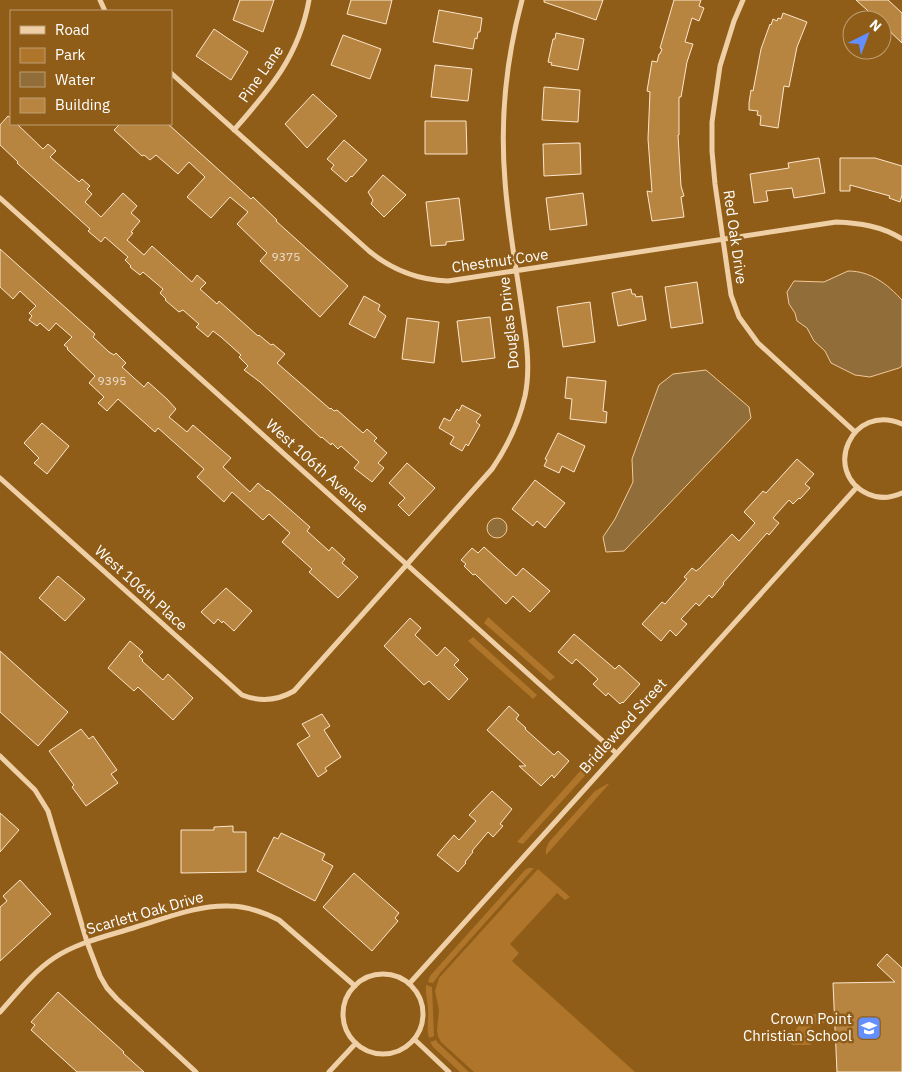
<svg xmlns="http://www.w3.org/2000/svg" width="902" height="1072" font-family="'IBM Plex Sans',sans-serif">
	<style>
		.green { fill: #ae752b }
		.water { fill: #916d3a; stroke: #f1ca99 }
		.building { fill: #b88541; stroke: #fbe6cc }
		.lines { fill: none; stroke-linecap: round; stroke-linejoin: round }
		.street { stroke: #efcfa6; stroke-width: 5 }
		.labels { text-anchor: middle; stroke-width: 5; stroke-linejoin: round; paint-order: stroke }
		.number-label { font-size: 12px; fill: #ede0d0 }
		.street-label { font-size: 15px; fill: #fff; stroke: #905d18 }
		.poi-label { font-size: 15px; fill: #fff; stroke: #905d18; text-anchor: end }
	</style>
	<rect width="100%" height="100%" fill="#905d18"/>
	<path class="green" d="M 488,617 L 555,677 L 550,681 L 484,623 Z
		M 473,637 L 537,695 L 533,699 L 468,641 Z
		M 593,757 L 596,760 L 592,768 L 523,844 L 517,842 L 581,770 L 586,772 L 590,767 L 588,763 Z
		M 607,784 L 609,784 L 546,855 L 546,849 L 549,842 L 595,791 Z
		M 528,868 L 534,868 L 441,972 L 433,983 L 428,982 L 430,976 L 525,870 Z
		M 538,869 L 570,897 L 565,900 L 557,893 L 510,944 L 519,953 L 512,961 L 635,1072 L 474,1072 L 441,1042 L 438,1036 L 437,1030 L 439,1010 L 435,991 L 439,978 Z
		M 426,985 L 432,987 L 434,1036 L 429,1038 C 426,1029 429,1019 428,1010 C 428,1001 425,994 426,985 Z
		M 809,1014 L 824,1014 L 824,1023 L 811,1024 L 811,1045 L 793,1045 L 788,1042 C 795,1034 800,1019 809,1014 Z
		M 436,1040 L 438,1043 L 469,1072 L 460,1072 L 433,1047 L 430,1042 Z"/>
	<path class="water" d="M 848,271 C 871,271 887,284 902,300 L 902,366 L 899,368 L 870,377 L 855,375 L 831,363 L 825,351 L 814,341 L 807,328 L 797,321 L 795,313 L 789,304 L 787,292 L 794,281 L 824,282 Z
		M 706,370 L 749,407 L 751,418 L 624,551 L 606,552 L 603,537 L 615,519 L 633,482 L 632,459 L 659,385 L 673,374 Z
		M487 528a10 10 0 1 1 20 0a10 10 0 1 1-20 0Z"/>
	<path class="building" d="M 240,0 L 274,0 L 263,32 L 233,20 Z
		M 351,0 L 392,0 L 386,24 L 347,14 Z
		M 544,0 L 603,0 L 596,20 L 544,2 Z
		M 674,0 L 701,0 L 699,6 L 704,8 L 699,21 L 692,18 L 685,42 L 693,44 L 687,62 L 681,97 L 679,97 L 679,135 L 678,135 L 681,186 L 684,196 L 681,197 L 684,217 L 652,221 L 647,191 L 652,192 L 648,139 L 650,92 L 647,91 L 652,61 L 657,62 L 659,54 L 660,54 L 662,49 L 660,48 Z
		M 856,0 L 888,0 L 902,13 L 902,43 L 882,24 L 882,20 L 878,20 Z
		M 439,10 L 482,18 L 480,32 L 478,32 L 477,39 L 475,38 L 473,49 L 433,42 Z
		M 783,13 L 807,22 L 797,47 L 789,87 L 784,86 L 778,128 L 760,125 L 761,116 L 757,115 L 758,111 L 749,110 L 749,103 L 751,90 L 753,91 L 761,49 L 770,24 L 771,25 L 773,19 L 777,21 L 778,18 L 781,19 Z
		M 214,29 L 248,52 L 231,80 L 196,56 Z
		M 556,33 L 584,39 L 578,70 L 551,65 L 552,63 L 548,62 L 553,39 L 555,39 Z
		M 343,35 L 381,49 L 370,79 L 331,65 Z
		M 435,65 L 472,69 L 468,101 L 431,97 Z
		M 544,87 L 580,90 L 578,122 L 542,120 Z
		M 313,94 L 337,116 L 307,148 L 285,124 Z
		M 8,116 L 11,118 L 11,124 L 17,124 L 43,149 L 48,144 L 56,151 L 50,157 L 79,182 L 82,179 L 90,186 L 87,189 L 92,194 L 85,202 L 101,217 L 123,193 L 137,206 L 131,213 L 140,221 L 131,232 L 133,233 L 127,240 L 144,255 L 152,246 L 192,282 L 197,275 L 206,283 L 200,289 L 217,304 L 219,301 L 258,336 L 259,335 L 271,345 L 273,344 L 285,354 L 277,363 L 330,409 L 331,408 L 334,411 L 337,410 L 363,433 L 367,429 L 377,438 L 374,441 L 387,453 L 378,463 L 384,468 L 372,482 L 354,468 L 359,462 L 341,446 L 338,449 L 332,443 L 331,445 L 322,437 L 321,438 L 260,382 L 244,370 L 248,366 L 239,357 L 241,355 L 221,337 L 213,331 L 208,337 L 196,327 L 199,324 L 183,310 L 179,312 L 165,300 L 166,299 L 160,293 L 163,289 L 143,272 L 140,275 L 130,267 L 131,266 L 125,260 L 128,257 L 105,237 L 101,242 L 88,231 L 90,229 L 17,163 L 18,162 L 0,145 L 0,125 Z
		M 425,121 L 466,121 L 467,154 L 425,154 Z
		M 120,124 L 168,124 L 251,199 L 253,197 L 277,220 L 276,221 L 348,286 L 320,317 L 260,261 L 267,253 L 237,224 L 248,212 L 230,197 L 211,218 L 187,197 L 205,177 L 189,162 L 178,174 L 156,155 L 150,160 L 144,155 L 142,156 L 114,130 Z
		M 344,140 L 367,160 L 352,177 L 351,176 L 346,182 L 331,169 L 334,165 L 327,159 Z
		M 576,143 L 580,143 L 581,174 L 544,176 L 543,144 Z
		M 819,158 L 825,193 L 794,198 L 792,188 L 766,191 L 768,201 L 754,203 L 750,174 L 789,168 L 788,163 Z
		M 840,158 L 875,158 L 902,166 L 902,195 L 900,202 L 889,198 L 890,196 L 850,185 L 850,191 L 840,191 Z
		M 383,175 L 406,195 L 384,217 L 371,204 L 373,200 L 368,192 Z
		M 583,193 L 587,225 L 550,230 L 546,198 Z
		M 459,198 L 464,240 L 446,242 L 446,245 L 431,246 L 426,202 Z
		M 0,249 L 95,334 L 93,337 L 109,352 L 114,355 L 116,353 L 126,363 L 122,367 L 144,387 L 148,382 L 167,399 L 176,409 L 169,417 L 187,432 L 193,425 L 231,458 L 223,467 L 250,492 L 258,483 L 267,491 L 268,490 L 310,527 L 307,531 L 329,551 L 332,547 L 345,559 L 342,563 L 358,577 L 338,598 L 309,572 L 312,569 L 282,542 L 290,533 L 269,514 L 263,520 L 232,492 L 224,502 L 197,477 L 204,469 L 158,428 L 155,432 L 118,399 L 107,411 L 98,403 L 104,397 L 89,383 L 95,376 L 67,349 L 68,348 L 64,345 L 72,337 L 56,323 L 49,331 L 40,323 L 37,326 L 29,320 L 32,316 L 29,313 L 36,306 L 20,291 L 13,299 L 0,287 Z
		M 697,282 L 703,323 L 671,328 L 665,287 Z
		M 631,289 L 632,294 L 635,294 L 636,297 L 642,296 L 646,320 L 618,326 L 612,293 Z
		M 364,296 L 380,305 L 378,310 L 386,316 L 375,338 L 349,324 Z
		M 590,302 L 595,342 L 563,347 L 557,307 Z
		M 490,317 L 495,358 L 462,362 L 457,321 Z
		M 407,318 L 439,322 L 434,363 L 402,359 Z
		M 567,377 L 606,381 L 603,411 L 607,412 L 606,423 L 570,419 L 572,399 L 565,398 Z
		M 462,405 L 481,415 L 476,422 L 480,425 L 468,446 L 466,444 L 462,451 L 450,444 L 454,437 L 439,428 L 444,418 L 450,421 L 457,409 L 459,411 Z
		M 42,423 L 69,446 L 47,474 L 34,463 L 39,458 L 24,443 Z
		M 558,433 L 585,446 L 574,472 L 562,466 L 559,473 L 544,466 L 547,460 L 545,459 Z
		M 797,459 L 814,474 L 805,484 L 810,488 L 800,499 L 799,498 L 793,504 L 789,500 L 773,518 L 779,523 L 769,535 L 767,533 L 723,583 L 724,584 L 712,598 L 709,595 L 699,606 L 696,603 L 681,619 L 687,624 L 676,636 L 670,630 L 661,641 L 642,624 L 662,602 L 665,604 L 687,579 L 684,577 L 692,568 L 696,571 L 700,568 L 732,534 L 739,541 L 755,523 L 744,512 L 763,491 L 766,493 Z
		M 407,463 L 435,488 L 409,516 L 398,505 L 405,498 L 389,483 Z
		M 535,480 L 565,503 L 545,528 L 537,521 L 533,526 L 512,509 Z
		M 484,547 L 516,576 L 523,568 L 550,591 L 530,612 L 513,596 L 506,604 L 475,574 L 473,575 L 464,566 L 466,564 L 461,560 L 472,548 L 478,553 Z
		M 58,576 L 85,599 L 65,621 L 39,598 Z
		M 226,588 L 252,611 L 234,631 L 223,621 L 222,623 L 218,619 L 214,624 L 201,612 Z
		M 410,618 L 421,628 L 415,635 L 437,656 L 445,647 L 459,660 L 454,665 L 468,679 L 449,700 L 429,681 L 424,685 L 384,646 Z
		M 574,634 L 615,669 L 619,665 L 640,684 L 623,703 L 622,702 L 620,704 L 608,693 L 606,696 L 593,684 L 598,679 L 576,659 L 572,664 L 558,652 Z
		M 130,641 L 143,652 L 139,656 L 143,660 L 142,661 L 163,680 L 168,674 L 193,698 L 173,720 L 138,687 L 134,691 L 108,668 Z
		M 0,651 L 68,712 L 38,746 L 0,712 Z
		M 509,706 L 519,715 L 516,719 L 526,728 L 525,729 L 554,755 L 558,751 L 569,761 L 554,778 L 552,775 L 541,786 L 519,766 L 526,766 L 487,730 Z
		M 322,714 L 330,726 L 324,730 L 341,757 L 325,768 L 327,771 L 318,777 L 297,744 L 310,736 L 302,724 Z
		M 81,729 L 89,739 L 93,736 L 117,770 L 111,774 L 118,783 L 86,806 L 72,787 L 74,785 L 49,751 Z
		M 492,791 L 512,809 L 500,824 L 503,826 L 493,837 L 488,832 L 472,851 L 473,852 L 465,862 L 466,863 L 458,872 L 437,855 L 454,835 L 459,840 L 476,821 L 469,815 Z
		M 0,813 L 19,830 L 0,852 Z
		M 233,826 L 233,832 L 246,832 L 246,872 L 181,873 L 181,830 L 214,830 L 214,827 Z
		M 281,833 L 325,854 L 322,860 L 333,866 L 315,901 L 257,871 L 274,837 L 278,839 Z
		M 354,873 L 399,913 L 395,918 L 398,921 L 372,951 L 323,907 Z
		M 20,880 L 51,914 L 0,961 L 0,907 L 7,901 L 3,896 Z
		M 887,954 L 902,968 L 902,1072 L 837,1072 L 833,983 L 895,982 L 877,965 Z
		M 58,992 L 124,1052 L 123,1053 L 144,1072 L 77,1072 L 31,1030 L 35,1025 L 31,1022 Z"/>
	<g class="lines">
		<path class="street" d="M 100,0 L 105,11
			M 743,0 L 734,21 L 720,66 L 712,122 L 712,151 L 715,184 L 731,295 L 739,317 L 758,343 L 855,432
			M 171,73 L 369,251 C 392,270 417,280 448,281 L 836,222 C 859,223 882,226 902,239
			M 234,130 C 270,89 299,56 309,0
			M 0,198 L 616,753
			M 902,424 C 852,402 821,472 868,494 C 879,499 891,498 902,493
			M 0,478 L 242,695 C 260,702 277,701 294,691 L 492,469 C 507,447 519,422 525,396 C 531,367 526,338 522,309 C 516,267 508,224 505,181 C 500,120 506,59 522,0
			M 0,756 L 35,790 L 48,811 L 87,942 L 100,976 L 107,988 L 117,999 L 196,1072
			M343 1014a40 40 0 1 1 80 0a40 40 0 1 1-80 0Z
			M 409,984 L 857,487
			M 0,1012 C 17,993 33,972 54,958 C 78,942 108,936 136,927 C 166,918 197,905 229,906 C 247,906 263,912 279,920 L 355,986
			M 414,1039 L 449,1072
			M 329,1072 L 356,1043"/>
	</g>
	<defs>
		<g id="school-square" transform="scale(1.25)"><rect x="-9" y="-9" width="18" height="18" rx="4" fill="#648fff" stroke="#905d18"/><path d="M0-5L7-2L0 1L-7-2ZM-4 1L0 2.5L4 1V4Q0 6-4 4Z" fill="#fff"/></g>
	</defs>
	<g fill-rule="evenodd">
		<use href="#school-square" x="869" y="1028"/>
	</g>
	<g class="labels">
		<g class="number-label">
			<text x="286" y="261">9375</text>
			<text x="112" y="385">9395</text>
		</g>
		<g class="street-label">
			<text transform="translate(261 74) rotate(-55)" y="5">Pine Lane</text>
			<text transform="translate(735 237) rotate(82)" y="5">Red Oak Drive</text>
			<text transform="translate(500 261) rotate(-8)" y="5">Chestnut Cove</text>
			<text transform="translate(509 323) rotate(-96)" y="5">Douglas Drive</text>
			<text transform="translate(317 466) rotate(42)" y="5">West 106th Avenue</text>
			<text transform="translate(141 588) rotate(42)" y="5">West 106th Place</text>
			<text transform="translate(623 726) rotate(-48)" y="5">Bridlewood Street</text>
			<text transform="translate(145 913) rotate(-16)" y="5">Scarlett Oak Drive</text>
		</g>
		<g class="poi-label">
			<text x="852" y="1024">Crown Point<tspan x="852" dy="17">Christian School</tspan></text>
		</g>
	</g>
	<rect x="10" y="10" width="162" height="115" fill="#905d18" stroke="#bc9e74"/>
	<rect x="20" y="26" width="25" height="8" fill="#efcfa6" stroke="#bc9e74"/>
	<text x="55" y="35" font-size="15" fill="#ffffff">Road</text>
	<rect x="20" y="48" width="25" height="15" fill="#ae752b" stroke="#bc9e74"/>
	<text x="55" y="60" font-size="15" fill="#ffffff">Park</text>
	<rect x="20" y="72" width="25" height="15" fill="#916d3a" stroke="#bc9e74"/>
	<text x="55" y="85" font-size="15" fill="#ffffff">Water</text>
	<rect x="20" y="98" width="25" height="15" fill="#b88541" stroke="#bc9e74"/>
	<text x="55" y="110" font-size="15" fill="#ffffff">Building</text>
	<g transform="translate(867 35) rotate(42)"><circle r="24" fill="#905d18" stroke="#bc9e74"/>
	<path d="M0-4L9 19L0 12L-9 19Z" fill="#648fff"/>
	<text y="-8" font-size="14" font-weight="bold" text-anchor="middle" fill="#ffffff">N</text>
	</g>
</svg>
